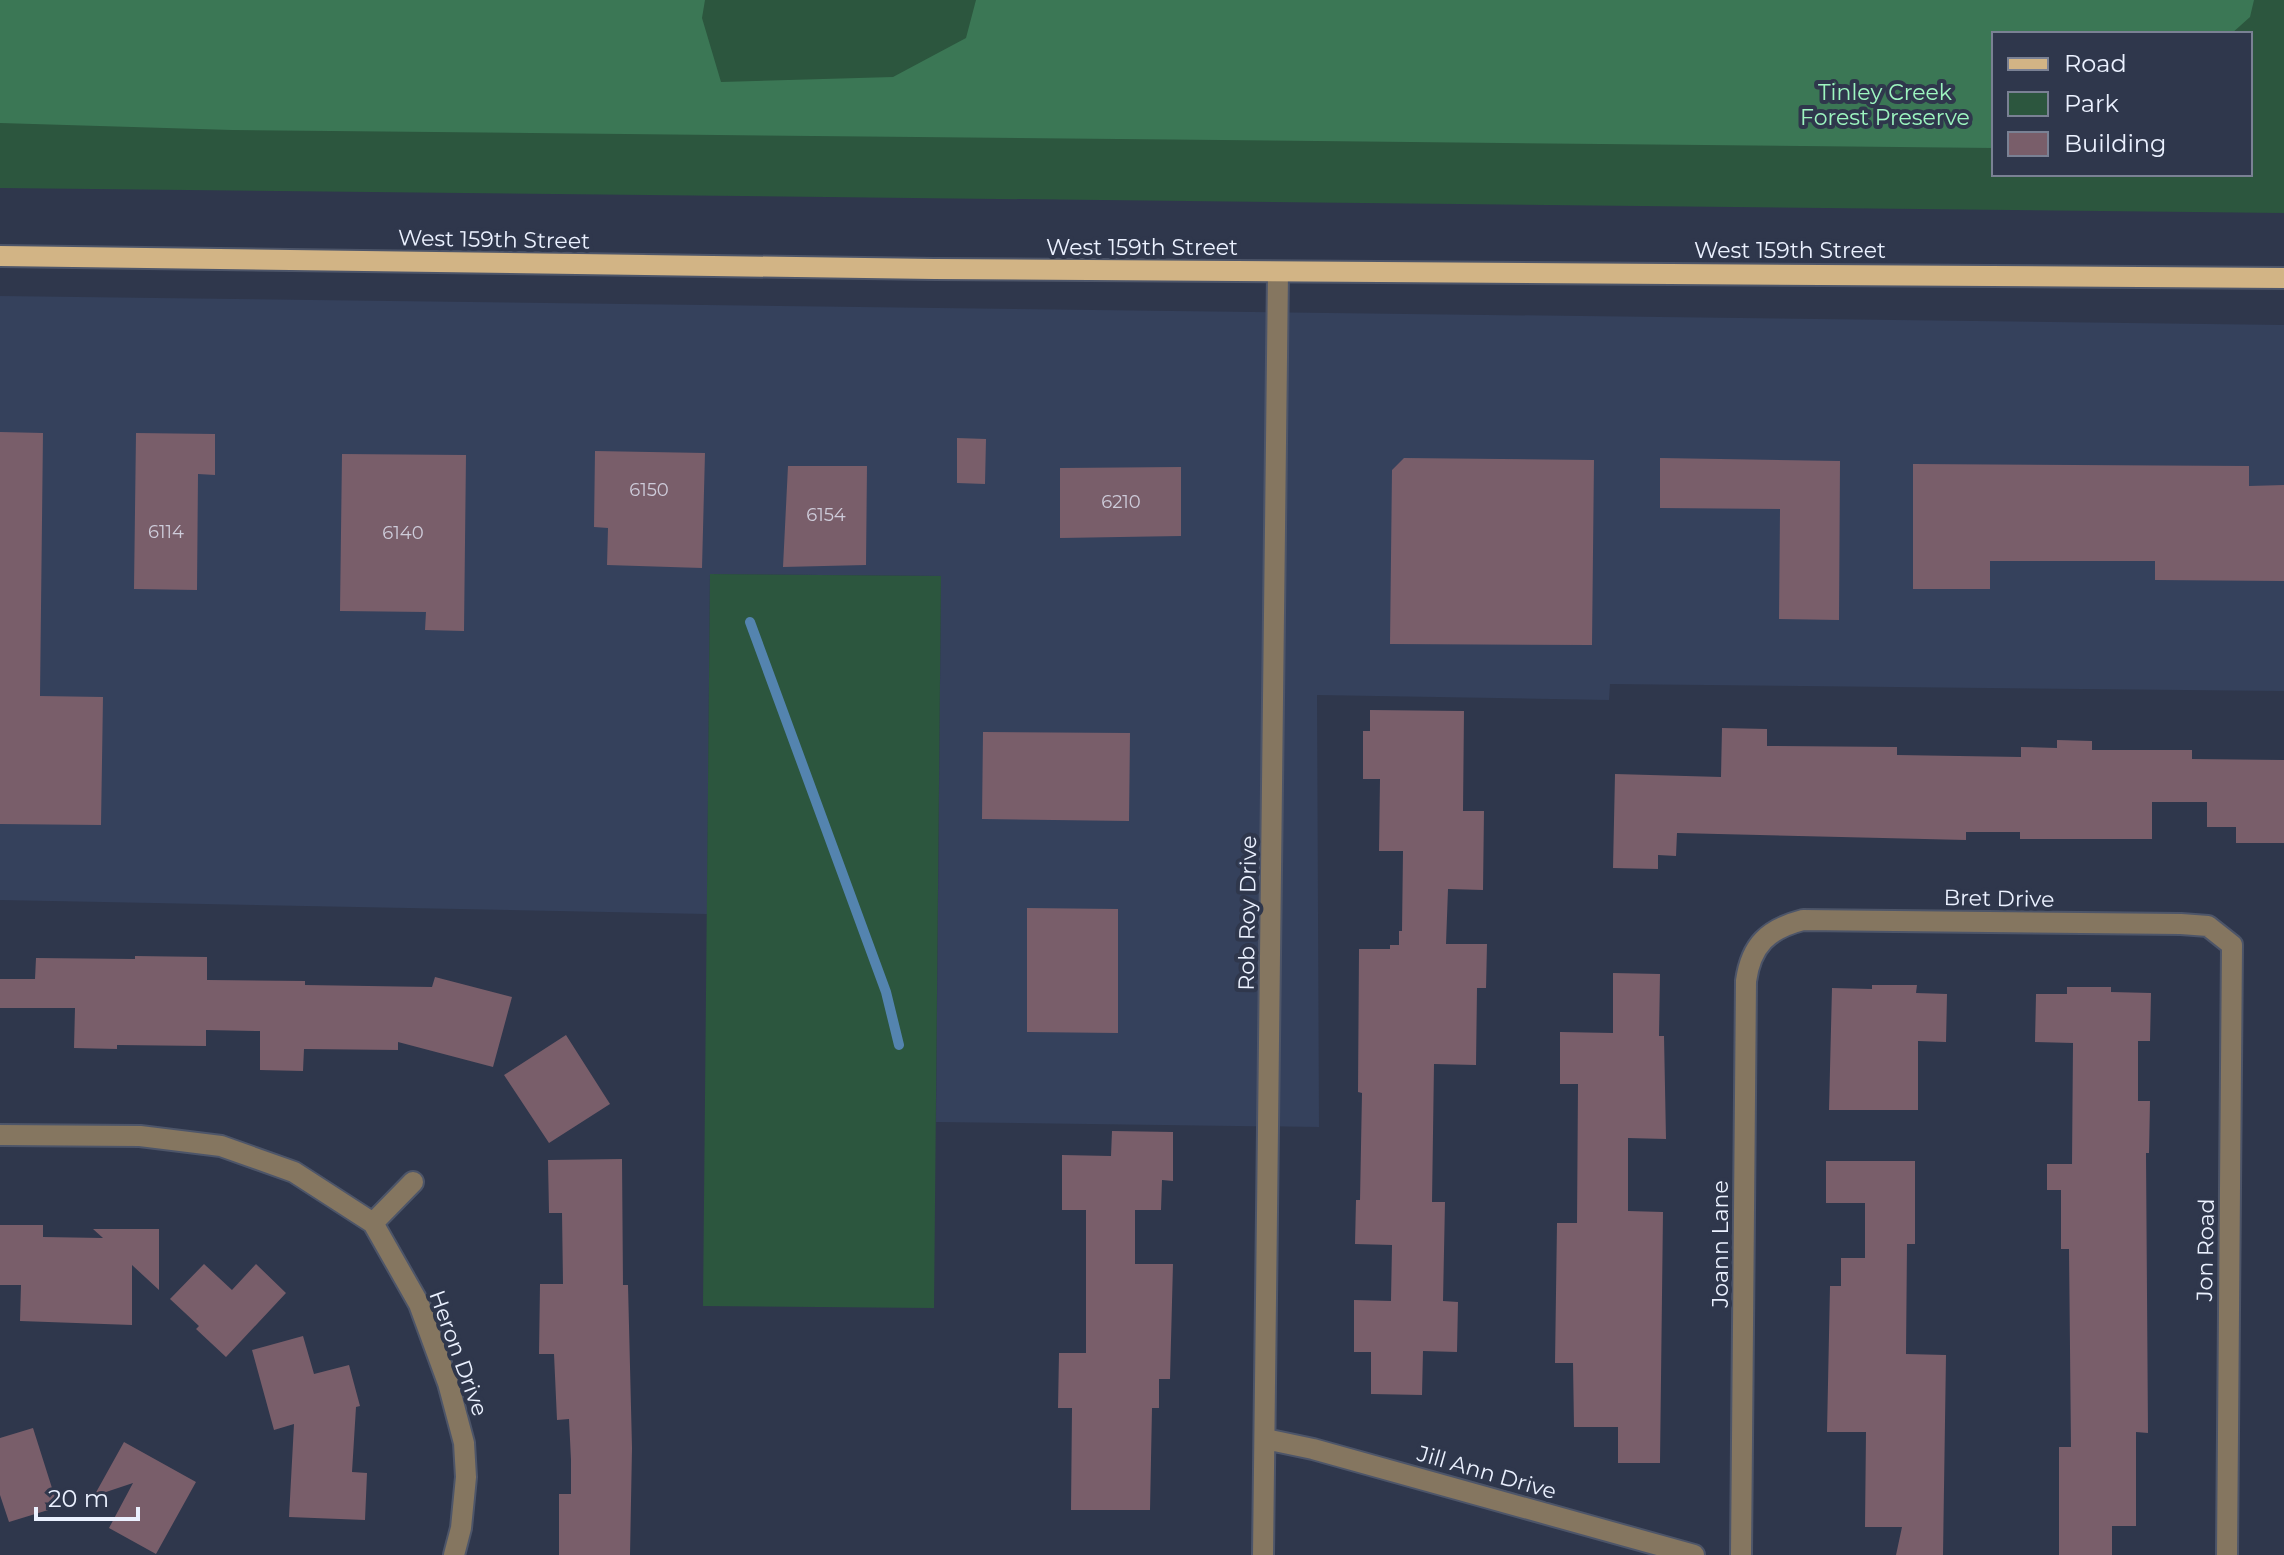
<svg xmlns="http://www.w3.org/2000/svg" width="2284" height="1555" font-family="Montserrat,sans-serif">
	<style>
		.built { fill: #35415c }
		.green { fill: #2c563e; fill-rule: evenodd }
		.forest { fill: #3b7755 }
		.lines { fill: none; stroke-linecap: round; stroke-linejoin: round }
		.stream { stroke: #5484af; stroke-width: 10 }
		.building { fill: #795e6a }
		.minor-casing { stroke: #4d5569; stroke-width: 24 }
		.major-casing { stroke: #4d5569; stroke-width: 24 }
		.minor { stroke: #857660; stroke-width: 20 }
		.major { stroke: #d2b485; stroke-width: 20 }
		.labels { text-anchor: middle; stroke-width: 8; stroke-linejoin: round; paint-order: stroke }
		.number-label { font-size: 18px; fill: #ceccda }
		.park-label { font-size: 22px; fill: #9df6c0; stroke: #2f374c }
		.street-label { font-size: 22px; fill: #ebf1ff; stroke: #2f374c }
	</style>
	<rect width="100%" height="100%" fill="#2f374c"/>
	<path class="built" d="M 0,296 L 2284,325 L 2284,691 L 1610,684 L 1609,700 L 1317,695 L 1319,1127 L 936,1122 L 941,576 L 710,574 L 707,914 L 0,900 Z"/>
	<path class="green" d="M 0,0 L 2284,0 L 2284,213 L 0,188 ZM 1994,34 L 2250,34 L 2250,174 L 1994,174 Z
		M 710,574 L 941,576 L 934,1308 L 703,1306 Z"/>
	<path class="forest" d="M 0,0 L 705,0 L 702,18 L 721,82 L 893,77 L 966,38 L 976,0 L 2254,0 L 2250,17 L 2231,34 L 1994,34 L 1994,148 L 232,130 L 0,123 Z"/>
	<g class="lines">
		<path class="stream" d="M 750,622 L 886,992 L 899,1045"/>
	</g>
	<path class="building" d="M 0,432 L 43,433 L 40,696 L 103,697 L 101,825 L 0,824 Z
		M 136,433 L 215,434 L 215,475 L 198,474 L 197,590 L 134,589 Z
		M 957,438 L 986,439 L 985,484 L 957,483 Z
		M 595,451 L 705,453 L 702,568 L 607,565 L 608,528 L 594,527 Z
		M 342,454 L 466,455 L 464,631 L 425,630 L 426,612 L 340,611 Z
		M 1404,458 L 1594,460 L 1592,645 L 1390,644 L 1392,470 Z
		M 1660,458 L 1840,461 L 1839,620 L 1779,619 L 1780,509 L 1660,508 Z
		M 1913,464 L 2249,466 L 2249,486 L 2284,485 L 2284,581 L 2155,580 L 2155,561 L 1990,561 L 1990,589 L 1913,589 Z
		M 788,466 L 867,466 L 866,565 L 783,567 Z
		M 1181,467 L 1181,536 L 1060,538 L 1060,468 Z
		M 1370,710 L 1464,711 L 1463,811 L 1484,811 L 1483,890 L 1448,889 L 1446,944 L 1487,944 L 1486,988 L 1477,988 L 1476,1065 L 1434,1064 L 1432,1202 L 1445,1202 L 1443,1301 L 1458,1302 L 1457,1352 L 1423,1351 L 1422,1395 L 1371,1394 L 1371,1352 L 1354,1352 L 1354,1300 L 1391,1301 L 1392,1245 L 1355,1244 L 1356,1200 L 1360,1200 L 1362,1093 L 1358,1092 L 1359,949 L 1390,949 L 1390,945 L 1399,945 L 1399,931 L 1402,931 L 1403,851 L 1379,851 L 1380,779 L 1363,779 L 1363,731 L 1370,731 Z
		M 1722,728 L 1767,729 L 1767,746 L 1897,747 L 1897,755 L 2021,757 L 2021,747 L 2057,748 L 2057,740 L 2092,741 L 2092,750 L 2192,750 L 2192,759 L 2284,760 L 2284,843 L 2236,843 L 2236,827 L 2207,827 L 2207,802 L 2152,802 L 2152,839 L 2020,839 L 2020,832 L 1966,832 L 1966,840 L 1677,833 L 1676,856 L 1658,855 L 1658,869 L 1613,868 L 1615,774 L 1721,777 Z
		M 983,732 L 1130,733 L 1129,821 L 982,819 Z
		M 1027,908 L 1118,909 L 1118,1033 L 1027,1032 Z
		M 135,956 L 207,957 L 207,980 L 305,981 L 305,985 L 432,987 L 435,977 L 512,997 L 493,1067 L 398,1042 L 398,1050 L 304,1049 L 303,1071 L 260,1070 L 260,1031 L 206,1030 L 206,1046 L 117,1045 L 117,1049 L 74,1048 L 75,1008 L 0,1008 L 0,979 L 35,979 L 36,958 L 135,959 Z
		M 1613,973 L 1660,974 L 1659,1036 L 1664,1036 L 1666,1139 L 1628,1138 L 1628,1211 L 1663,1212 L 1660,1463 L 1618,1463 L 1618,1427 L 1574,1427 L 1573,1363 L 1555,1363 L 1557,1223 L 1577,1223 L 1578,1084 L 1560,1084 L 1560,1032 L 1613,1033 Z
		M 1872,985 L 1917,985 L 1916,993 L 1947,994 L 1946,1042 L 1918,1041 L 1918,1110 L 1829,1110 L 1832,988 L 1872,989 Z
		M 2067,987 L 2111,987 L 2111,992 L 2151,993 L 2150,1041 L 2138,1041 L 2138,1101 L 2150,1101 L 2149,1153 L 2146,1153 L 2148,1433 L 2136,1432 L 2136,1526 L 2112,1526 L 2112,1555 L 2059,1555 L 2059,1447 L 2071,1447 L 2069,1249 L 2061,1249 L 2061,1190 L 2047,1190 L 2047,1164 L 2072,1164 L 2073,1043 L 2035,1042 L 2036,994 L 2067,994 Z
		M 566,1035 L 610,1104 L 549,1143 L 504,1075 Z
		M 1112,1131 L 1173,1132 L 1173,1181 L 1162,1180 L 1161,1210 L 1135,1210 L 1135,1264 L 1173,1264 L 1170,1379 L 1159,1379 L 1159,1408 L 1152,1408 L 1150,1510 L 1071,1510 L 1072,1408 L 1058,1408 L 1059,1353 L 1086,1353 L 1086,1210 L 1062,1210 L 1062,1155 L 1111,1156 Z
		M 622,1159 L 623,1285 L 628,1285 L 632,1448 L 630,1555 L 559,1555 L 559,1494 L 571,1494 L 571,1460 L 569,1419 L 557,1420 L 554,1354 L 539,1354 L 540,1284 L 563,1284 L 562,1213 L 549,1213 L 548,1160 Z
		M 1826,1161 L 1915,1161 L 1915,1244 L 1907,1244 L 1906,1354 L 1946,1355 L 1943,1555 L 1896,1555 L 1902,1527 L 1865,1527 L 1866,1432 L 1827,1432 L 1830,1286 L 1841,1286 L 1841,1258 L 1865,1258 L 1865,1203 L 1826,1203 Z
		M 0,1225 L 43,1225 L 43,1237 L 103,1238 L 93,1229 L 159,1229 L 159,1290 L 132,1265 L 132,1325 L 20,1321 L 21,1285 L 0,1285 Z
		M 204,1264 L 232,1290 L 256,1264 L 286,1293 L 226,1357 L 196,1329 L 199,1326 L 170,1299 Z
		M 303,1336 L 314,1374 L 349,1365 L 360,1406 L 356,1407 L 352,1472 L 367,1473 L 365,1520 L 289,1517 L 294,1424 L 274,1430 L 252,1350 Z
		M 33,1428 L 58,1507 L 9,1522 L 0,1495 L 0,1438 Z
		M 124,1442 L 196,1482 L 156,1554 L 109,1528 L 133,1483 L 94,1496 Z"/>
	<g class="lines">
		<g class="minor-casing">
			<path id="minor" d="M 0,1135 L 140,1136 L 221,1146 L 294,1172 L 373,1223 L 413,1182
				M 373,1223 L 419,1304 L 448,1383 L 464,1443 L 466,1477 L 461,1528 L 454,1555
				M 1265,1439 L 1313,1449 L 1694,1555
				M 1263,1555 L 1278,272
				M 1741,1555 L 1746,981 C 1751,945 1768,929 1803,920 L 2181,924 L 2208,926 L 2232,945 L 2227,1555"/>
		</g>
		<g class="major-casing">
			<path id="major" d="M 0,256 L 934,269 L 2284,278"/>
		</g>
		<use href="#minor" class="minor"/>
		<use href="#major" class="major"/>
	</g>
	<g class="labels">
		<g class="number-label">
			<text x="649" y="496">6150</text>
			<text x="1121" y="508">6210</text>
			<text x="826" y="521">6154</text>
			<text x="166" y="538">6114</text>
			<text x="403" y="539">6140</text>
		</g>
		<g class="park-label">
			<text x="1885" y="100">Tinley Creek<tspan x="1885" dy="25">Forest Preserve</tspan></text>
		</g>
		<g class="street-label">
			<text transform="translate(494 239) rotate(1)" y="8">West 159th Street</text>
			<text x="1142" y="255">West 159th Street</text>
			<text x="1790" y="258">West 159th Street</text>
			<text transform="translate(1999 898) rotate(1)" y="8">Bret Drive</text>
			<text transform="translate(1247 913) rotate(-89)" y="8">Rob Roy Drive</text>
			<text transform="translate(1720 1244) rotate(-90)" y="8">Joann Lane</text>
			<text transform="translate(2205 1250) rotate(-89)" y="8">Jon Road</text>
			<text transform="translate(459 1353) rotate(70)" y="8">Heron Drive</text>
			<text transform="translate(1487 1472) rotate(16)" y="8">Jill Ann Drive</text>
		</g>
	</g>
	<rect x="1992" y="32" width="260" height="144" fill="#2f374c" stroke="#7a8194" stroke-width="2"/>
	<rect x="2008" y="58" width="40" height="12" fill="#d2b485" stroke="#7a8194" stroke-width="2"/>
	<text x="2064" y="72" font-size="24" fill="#ebf1ff">Road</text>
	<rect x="2008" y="92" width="40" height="24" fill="#2c563e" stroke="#7a8194" stroke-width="2"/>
	<text x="2064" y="112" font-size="24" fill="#ebf1ff">Park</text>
	<rect x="2008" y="132" width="40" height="24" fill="#795e6a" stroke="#7a8194" stroke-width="2"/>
	<text x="2064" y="152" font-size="24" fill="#ebf1ff">Building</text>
	<path d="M36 1507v12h102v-12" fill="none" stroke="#ebf1ff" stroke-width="4"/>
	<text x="48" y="1507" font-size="24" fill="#ebf1ff" stroke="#2f374c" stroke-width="6" paint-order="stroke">20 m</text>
</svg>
